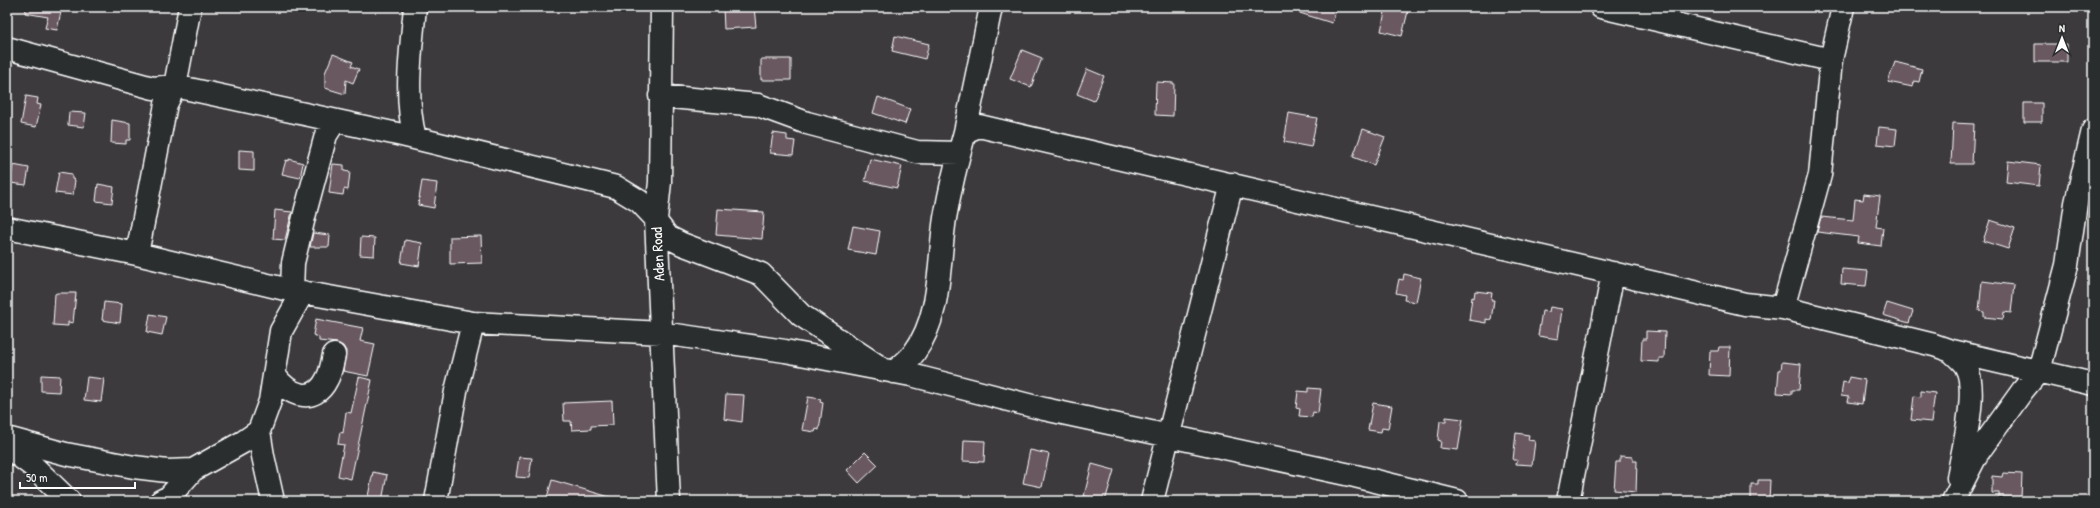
<svg xmlns="http://www.w3.org/2000/svg" width="2100" height="508" font-family="'Patrick Hand',sans-serif">
	<style>
		.building { fill: #695860; stroke: #fff }
		.lines { fill: none; stroke-linecap: round; stroke-linejoin: round }
		.minor-casing { stroke: #fff; stroke-width: 25 }
		.minor { stroke: #2a2d2e; stroke-width: 22 }
		.labels { text-anchor: middle; stroke-width: 3.5; stroke-linejoin: round; paint-order: stroke }
		.street-label { font-size: 15px; fill: #fff; stroke: #2a2d2e }
	</style>
	<rect width="100%" height="100%" fill="#3d3a3d"/>
	<filter id="ink" filterUnits="userSpaceOnUse"><feTurbulence type="fractalNoise" baseFrequency=".025" numOctaves="2"/><feDisplacementMap in="SourceGraphic" scale="8" xChannelSelector="R" yChannelSelector="G"/><feConvolveMatrix kernelMatrix="1 2 1 2 8 2 1 2 1" color-interpolation-filters="sRGB"/></filter>
	<g filter="url(#ink)">
		<path class="building" d="M 26,7 L 62,7 L 57,30 L 45,28 L 48,17 L 25,13 Z
			M 723,7 L 754,7 L 756,27 L 724,29 Z
			M 1291,7 L 1337,7 L 1332,23 L 1290,10 Z
			M 1386,7 L 1409,7 L 1402,36 L 1381,31 Z
			M 895,36 L 929,44 L 925,59 L 892,51 Z
			M 2035,44 L 2067,44 L 2067,62 L 2035,62 Z
			M 1022,50 L 1042,58 L 1031,87 L 1010,79 Z
			M 333,54 L 353,62 L 351,66 L 359,69 L 353,83 L 346,80 L 345,94 L 325,88 L 325,73 Z
			M 761,59 L 791,59 L 791,80 L 761,80 Z
			M 1895,62 L 1922,69 L 1919,82 L 1914,81 L 1913,87 L 1888,82 Z
			M 1087,69 L 1104,76 L 1094,101 L 1077,94 Z
			M 1156,82 L 1174,83 L 1173,116 L 1155,115 Z
			M 26,96 L 38,98 L 37,104 L 41,105 L 36,127 L 21,124 Z
			M 878,97 L 910,109 L 905,124 L 873,113 Z
			M 2024,103 L 2042,103 L 2042,122 L 2024,122 Z
			M 69,112 L 86,113 L 84,127 L 68,125 Z
			M 1289,113 L 1317,118 L 1311,147 L 1284,142 Z
			M 112,120 L 130,123 L 130,140 L 126,140 L 126,144 L 111,143 Z
			M 1953,123 L 1974,124 L 1972,164 L 1951,164 Z
			M 1879,127 L 1897,129 L 1895,146 L 1877,144 Z
			M 1363,129 L 1385,137 L 1374,165 L 1353,157 Z
			M 773,133 L 787,135 L 787,140 L 795,141 L 793,155 L 770,153 Z
			M 239,150 L 254,151 L 254,171 L 239,170 Z
			M 289,159 L 303,163 L 300,178 L 282,174 L 286,160 L 289,161 Z
			M 870,159 L 902,166 L 897,188 L 865,181 Z
			M 2008,161 L 2041,165 L 2039,186 L 2006,182 Z
			M 333,164 L 344,165 L 344,171 L 350,172 L 348,190 L 344,189 L 343,195 L 329,193 Z
			M 13,165 L 29,168 L 26,185 L 10,183 Z
			M 59,172 L 72,174 L 72,179 L 75,180 L 73,195 L 55,193 Z
			M 422,181 L 437,183 L 434,208 L 418,205 Z
			M 98,184 L 114,187 L 112,203 L 96,201 Z
			M 1864,194 L 1880,196 L 1876,227 L 1883,228 L 1881,246 L 1858,243 L 1859,237 L 1817,232 L 1821,217 L 1853,220 L 1855,199 L 1863,200 Z
			M 718,209 L 764,212 L 762,239 L 716,235 Z
			M 275,210 L 292,212 L 285,240 L 273,239 Z
			M 1990,220 L 2015,228 L 2008,249 L 1983,241 Z
			M 853,226 L 880,231 L 876,255 L 848,250 Z
			M 313,233 L 330,235 L 329,247 L 310,247 Z
			M 481,236 L 482,263 L 450,264 L 450,237 Z
			M 361,237 L 375,238 L 374,256 L 360,255 Z
			M 405,240 L 422,243 L 419,266 L 401,263 Z
			M 1842,269 L 1868,271 L 1866,286 L 1841,284 Z
			M 1404,274 L 1421,278 L 1416,302 L 1404,300 L 1405,295 L 1396,293 L 1399,279 L 1403,280 Z
			M 1982,281 L 2014,285 L 2011,313 L 2004,312 L 2003,319 L 1984,317 L 1984,312 L 1979,311 Z
			M 1475,291 L 1492,293 L 1491,300 L 1494,300 L 1491,320 L 1486,319 L 1486,323 L 1469,320 L 1472,297 L 1474,298 Z
			M 57,293 L 76,293 L 73,323 L 68,322 L 68,326 L 53,325 L 55,294 Z
			M 104,302 L 122,304 L 120,323 L 102,320 Z
			M 1887,303 L 1913,311 L 1909,323 L 1883,315 Z
			M 1550,307 L 1562,309 L 1558,339 L 1538,336 L 1542,311 L 1549,312 Z
			M 150,314 L 166,317 L 162,335 L 147,332 Z
			M 316,319 L 363,328 L 360,341 L 375,344 L 368,376 L 343,371 L 346,351 L 343,346 L 337,343 L 319,341 L 319,337 L 313,335 Z
			M 1646,331 L 1665,332 L 1664,358 L 1659,358 L 1659,362 L 1641,361 L 1642,339 L 1646,339 Z
			M 1719,347 L 1730,347 L 1729,376 L 1709,375 L 1710,351 L 1718,351 Z
			M 1782,362 L 1801,364 L 1799,390 L 1792,390 L 1792,394 L 1777,393 L 1779,370 L 1781,370 Z
			M 41,375 L 60,376 L 59,392 L 41,391 Z
			M 87,377 L 104,379 L 101,402 L 84,400 Z
			M 359,377 L 372,380 L 351,479 L 338,476 L 344,445 L 338,444 L 340,432 L 343,433 L 346,412 L 351,413 Z
			M 1849,377 L 1865,380 L 1862,404 L 1848,402 L 1849,397 L 1841,396 L 1843,382 L 1848,383 Z
			M 1308,388 L 1321,389 L 1318,413 L 1313,412 L 1312,417 L 1299,416 L 1300,409 L 1296,408 L 1298,391 L 1308,392 Z
			M 1921,391 L 1935,393 L 1931,422 L 1911,420 L 1914,396 L 1921,397 Z
			M 726,394 L 744,395 L 742,422 L 724,419 Z
			M 808,397 L 821,399 L 820,402 L 823,403 L 819,430 L 816,429 L 815,432 L 802,430 Z
			M 612,401 L 613,425 L 591,426 L 591,429 L 572,430 L 571,421 L 564,421 L 563,403 Z
			M 1373,403 L 1392,406 L 1388,429 L 1382,428 L 1381,432 L 1368,430 Z
			M 1446,417 L 1463,419 L 1458,450 L 1440,448 L 1441,441 L 1438,440 L 1440,421 L 1446,421 Z
			M 1516,433 L 1529,435 L 1528,440 L 1535,441 L 1532,465 L 1516,464 L 1517,460 L 1513,460 Z
			M 964,440 L 985,441 L 984,462 L 963,461 Z
			M 1030,450 L 1049,454 L 1042,487 L 1023,483 Z
			M 865,452 L 878,465 L 859,483 L 847,470 Z
			M 1620,456 L 1633,457 L 1633,461 L 1637,461 L 1636,492 L 1614,490 L 1616,462 L 1620,462 Z
			M 519,457 L 532,458 L 529,478 L 516,477 Z
			M 1092,464 L 1114,470 L 1105,501 L 1084,496 Z
			M 373,472 L 387,475 L 382,501 L 367,501 Z
			M 2003,473 L 2022,474 L 2021,498 L 1999,497 L 1999,493 L 1992,493 L 1992,476 L 2002,477 Z
			M 552,480 L 613,498 L 612,501 L 546,501 Z
			M 1758,480 L 1770,480 L 1769,501 L 1751,501 L 1751,484 L 1758,484 Z"/>
		<g class="lines">
			<g class="minor-casing">
				<path id="minor" d="M 415,7 C 411,50 404,97 415,138
					M 662,7 L 660,182 L 656,219 L 669,501
					M 1601,7 L 1831,60
					M 7,48 L 153,88 L 175,86 L 402,135 L 616,187 L 639,201 L 656,219
					M 660,96 L 758,105 L 807,123 L 917,152 L 959,153
					M 965,132 L 991,7
					M 657,223 L 668,237 L 682,244 L 761,274 L 801,315 L 878,366
					M 7,228 L 137,254 L 285,289 L 473,323 L 662,333 L 785,351 L 911,375 L 1044,409 L 1355,476 L 1457,501
					M 137,254 L 166,104 L 175,86 L 190,7
					M 292,290 L 293,263 L 306,209 L 326,135 L 335,121
					M 1783,308 L 1820,175 L 1831,60 L 1843,7
					M 1951,351 C 1956,356 1963,361 1966,367 C 1979,391 1962,451 1958,478
					M 894,372 C 901,366 909,360 914,353 C 942,315 938,263 945,218 C 950,189 957,160 965,132 L 979,126 L 1745,304 L 1783,308 L 1934,345 L 1951,351 L 2093,384
					M 275,376 C 289,395 314,406 327,379 C 331,372 332,363 334,355
					M 259,431 L 263,456 L 273,501
					M 7,438 L 66,454 L 134,467 L 167,471 L 193,470 L 243,442 L 259,431 L 270,401 L 281,331 L 303,292
					M 7,447 L 34,467 L 69,501
					M 161,501 L 169,497 L 193,470
					M 436,501 L 456,391 L 473,323
					M 1152,501 L 1232,184
					M 1568,501 L 1613,273
					M 1953,501 L 1977,454 L 2023,390 L 2039,371 L 2067,265 L 2076,203 L 2093,130"/>
			</g>
			<use href="#minor" class="minor"/>
		</g>
	</g>
	<g class="labels">
		<g class="street-label">
			<text transform="translate(658 254) rotate(-93)" y="5">Aden Road</text>
		</g>
	</g>
	<rect width="2100" height="508" fill="none" stroke="#2a2d2e" stroke-width="24"/>
	<rect x="12" y="12" width="2076" height="484" fill="none" stroke="#fff" stroke-width="1.5" filter="url(#ink)"/>
	<g transform="translate(2062 38)" stroke="#2a2d2e" stroke-width="3" paint-order="stroke">
	<path d="M0-3L7 15L0 10L-7 15Z" fill="#ffffff"/>
	<text y="-6" font-size="11" font-weight="bold" text-anchor="middle" fill="#ffffff">N</text>
	</g>
	<path d="M20 482v6h115v-6" fill="none" stroke="#ffffff" stroke-width="2"/>
	<text x="26" y="482" font-size="12" fill="#ffffff" stroke="#2a2d2e" stroke-width="3" paint-order="stroke">50 m</text>
</svg>
